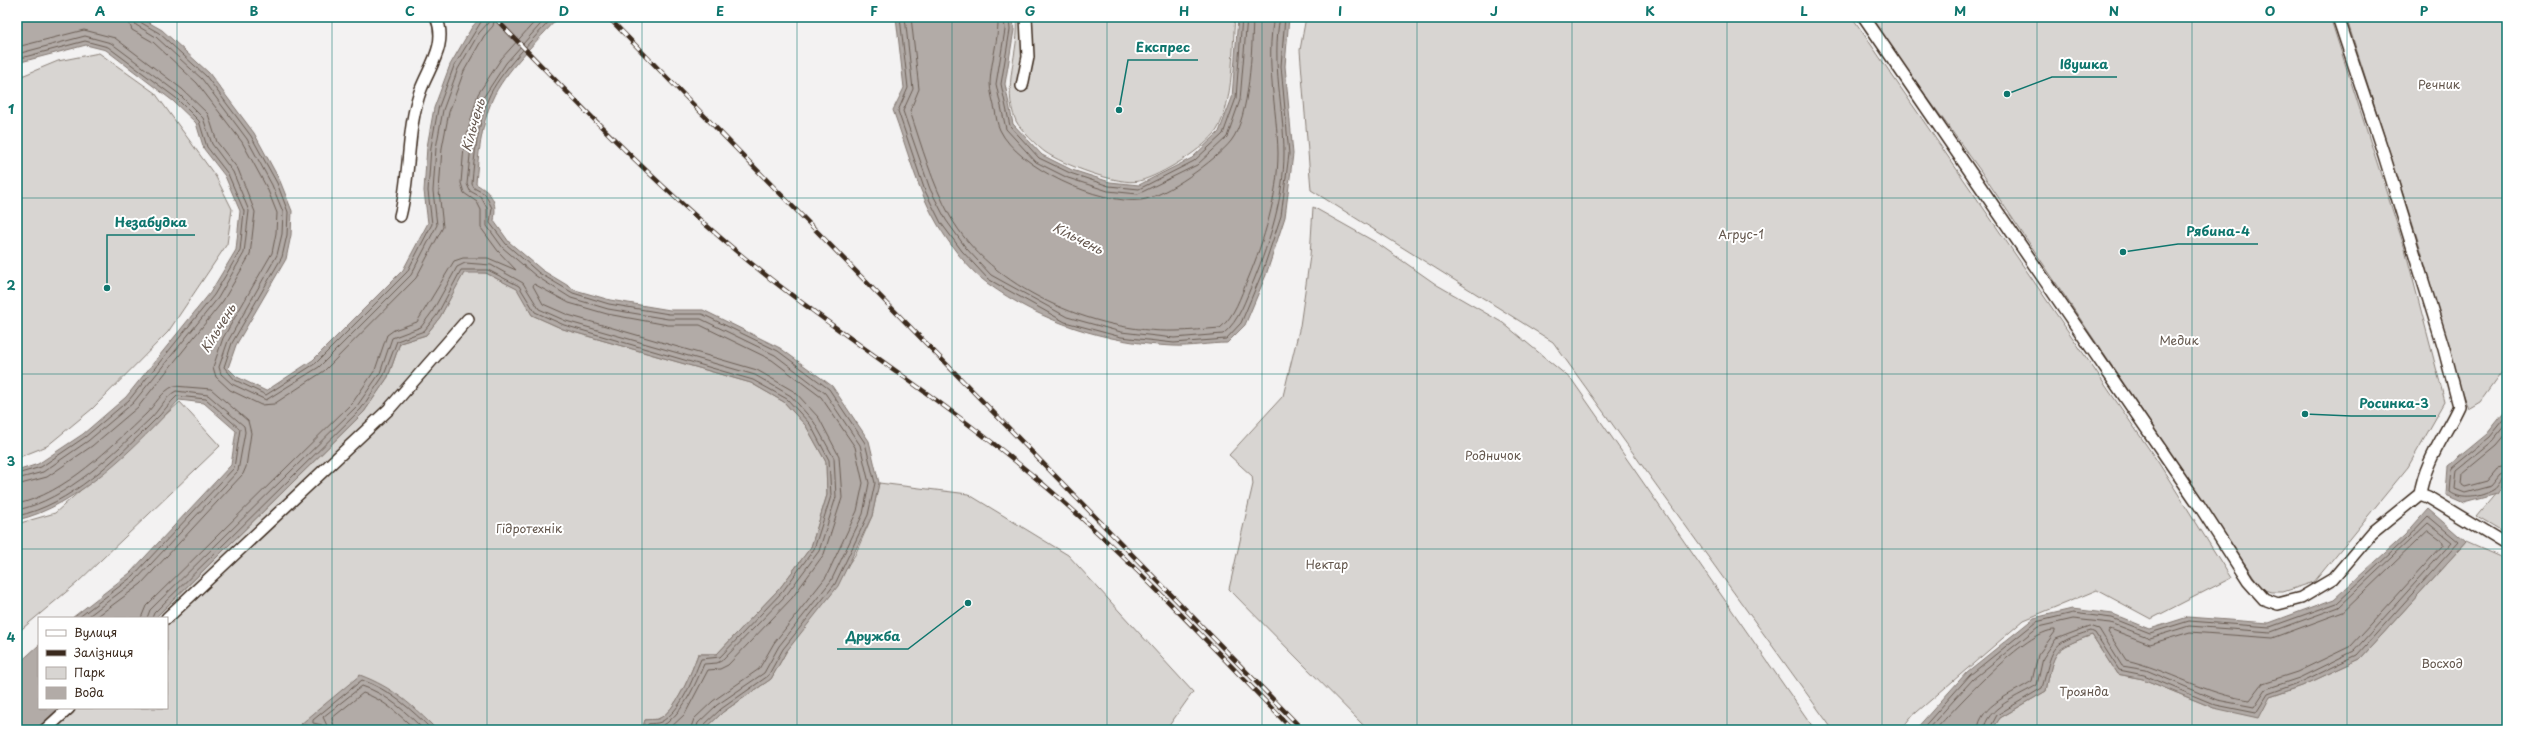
<svg xmlns="http://www.w3.org/2000/svg" width="2524" height="747" font-family="'Playpen Sans',sans-serif">
	<style>
		.green { fill: #d8d5d2; stroke: #8a8078 }
		.water { fill: #b2aba7; stroke: #827770 }
		.lines { fill: none; stroke-linecap: round; stroke-linejoin: round }
		.shore { stroke: #6b5e55; stroke-width: 1 }
		.street-casing { stroke: #3b2a1e; stroke-width: 14 }
		.street { stroke: #fff; stroke-width: 11 }
		.rail-casing { stroke: #3b2a1e; stroke-width: 4.5 }
		.rail { stroke: #fff; stroke-width: 3; stroke-dasharray: 9; stroke-linecap: butt }
		.grid { fill: none; stroke: #0f766e; stroke-width: 1; stroke-opacity: 0.55 }
		.labels { text-anchor: middle; stroke-width: 4; stroke-linejoin: round; paint-order: stroke }
		.park-label { font-size: 12px; fill: #62554b; stroke: #fff }
		.water-label { font-size: 13px; font-style: italic; fill: #65574e; stroke: #fff }
		.leader { fill: none; stroke: #0f766e; stroke-width: 1.5 }
		.callout-dot { fill: #0f766e; stroke: #fff; stroke-width: 1.5 }
		.callout-label { font-size: 13px; text-anchor: middle; font-weight: bold; fill: #0f766e; stroke: #fff; stroke-width: 4; stroke-linejoin: round; paint-order: stroke }
		.neatline { fill: none; stroke: #0f766e; stroke-width: 1.5 }
		.grid-label { font-size: 13px; text-anchor: middle; font-weight: bold; fill: #0f766e }
	</style>
	<rect width="100%" height="100%" fill="#f3f2f2"/>
	<filter id="ink" filterUnits="userSpaceOnUse"><feTurbulence type="fractalNoise" baseFrequency=".025" numOctaves="2"/><feDisplacementMap in="SourceGraphic" scale="8" xChannelSelector="R" yChannelSelector="G"/><feConvolveMatrix kernelMatrix="1 2 1 2 8 2 1 2 1" color-interpolation-filters="sRGB"/></filter>
	<g filter="url(#ink)">
		<path class="green" d="M 1017,17 L 1235,17 C 1232,50 1234,101 1217,130 C 1206,148 1160,176 1139,181 C 1119,186 1062,164 1045,152 C 1039,148 1019,128 1016,121 C 1001,87 1020,52 1017,17 Z
			M 1306,17 L 1852,17 L 2158,462 L 2231,578 L 2151,619 L 2097,590 L 2024,620 L 1910,718 L 1901,730 L 1833,730 L 1553,342 L 1311,190 L 1300,50 Z
			M 1869,17 L 2330,17 L 2405,249 L 2445,402 L 2408,467 L 2314,582 L 2283,592 L 2271,592 L 2262,589 L 1980,170 Z
			M 2346,17 L 2507,17 L 2507,365 L 2480,402 L 2468,409 L 2450,360 L 2421,250 Z
			M 99,53 L 155,93 L 216,177 L 232,209 L 227,244 L 168,332 L 92,409 L 47,446 L 17,458 L 17,78 L 58,61 Z
			M 1313,207 L 1377,243 L 1437,285 L 1503,323 L 1572,380 L 1815,730 L 1368,730 L 1229,589 L 1253,484 L 1252,476 L 1229,455 L 1283,396 L 1300,326 L 1310,256 Z
			M 464,272 L 486,273 L 518,289 L 532,315 L 563,329 L 751,383 L 784,402 L 806,426 L 826,462 L 827,495 L 811,547 L 780,588 L 717,654 L 698,654 C 692,671 676,712 658,719 C 654,720 649,719 645,720 L 642,730 L 437,730 L 429,722 L 301,724 L 303,730 L 41,730 L 63,708 L 167,708 L 167,618 L 155,618 L 364,412 L 388,377 L 400,343 L 426,335 L 440,317 Z
			M 180,402 L 220,446 L 77,583 L 17,633 L 17,524 L 55,513 Z
			M 2507,480 L 2507,534 L 2477,516 Z
			M 879,483 L 968,494 L 1068,555 L 1193,692 L 1166,730 L 704,730 L 723,712 L 771,679 L 786,652 L 855,555 L 872,516 Z
			M 2466,542 L 2507,560 L 2507,730 L 1992,730 L 2000,718 L 2046,691 C 2054,650 2053,649 2092,635 L 2117,674 L 2143,679 L 2214,708 L 2270,697 L 2302,686 L 2360,659 Z"/>
		<path class="water" d="M 17,17 L 139,17 L 162,30 L 209,73 L 254,133 L 280,181 L 292,211 L 291,235 L 286,259 L 236,345 L 228,368 L 237,377 L 266,391 L 313,360 L 403,270 L 428,223 L 424,191 L 427,147 L 434,108 L 450,65 L 472,27 L 481,17 L 559,17 C 538,40 504,72 492,100 C 481,126 478,157 476,184 C 493,194 497,201 494,221 L 509,242 L 542,270 L 575,290 L 610,300 L 670,310 L 703,310 L 780,348 L 832,386 L 869,441 L 879,483 L 872,516 L 838,586 L 786,652 L 771,679 L 723,712 L 704,730 L 642,730 L 645,720 C 649,719 654,720 658,719 C 676,712 692,671 698,654 L 717,654 L 780,588 L 811,547 L 827,495 L 826,462 L 806,426 L 784,402 L 751,383 L 563,329 L 532,315 L 517,289 L 486,273 L 464,273 L 440,317 L 426,335 L 400,343 L 388,377 L 364,412 L 155,618 L 72,618 L 130,573 L 231,465 L 236,431 L 204,403 L 179,400 C 139,444 77,507 17,520 L 17,471 L 38,464 L 83,434 L 126,397 L 210,293 L 236,250 L 240,211 L 225,176 L 204,149 L 196,123 L 173,101 L 106,50 L 86,45 L 17,63 Z
			M 896,17 L 1013,17 L 1014,30 L 1005,84 L 1013,124 L 1042,155 L 1072,170 L 1110,182 L 1139,185 L 1192,158 L 1219,132 L 1232,98 L 1238,17 L 1289,17 L 1285,66 L 1293,154 L 1285,217 L 1266,275 L 1245,325 L 1227,343 C 1209,343 1191,347 1173,346 C 1106,343 1041,322 987,283 C 968,269 950,245 938,225 C 917,190 907,148 893,110 L 904,88 Z
			M 2507,409 L 2507,480 L 2497,494 L 2464,503 L 2446,495 L 2448,466 L 2487,434 Z
			M 2428,509 L 2466,542 L 2360,659 L 2302,686 L 2270,697 L 2259,718 L 2214,708 L 2143,679 L 2117,674 L 2092,635 C 2053,649 2054,651 2046,691 L 2000,718 L 1992,730 L 1915,730 L 1967,672 L 2034,618 L 2072,609 L 2113,614 L 2150,629 L 2188,617 L 2269,623 L 2334,599 L 2405,535 Z
			M 39,645 L 39,708 L 63,708 L 41,730 L 17,730 L 17,665 Z
			M 360,675 C 394,688 412,705 437,730 L 328,730 L 301,724 Z"/>
		<g class="lines">
			<path class="shore" d="M 127,17 L 132,30 L 153,42 L 197,83 L 242,142 L 267,188 L 277,213 L 276,233 L 272,253 L 223,338 L 213,367 L 216,377 L 230,390 L 261,405 L 274,404 L 324,371 L 416,278 L 443,227 L 439,191 L 442,148 L 449,112 L 464,71 L 484,36 L 493,26 L 495,17
				M 133,17 L 136,25 L 156,37 L 202,79 L 247,139 L 272,185 L 283,212 L 282,234 L 277,255 L 228,341 L 219,367 L 221,374 L 232,384 L 266,400 L 319,367 L 411,275 L 437,225 L 433,191 L 436,148 L 443,110 L 458,69 L 479,33 L 488,23 L 489,17
				M 138,17 L 140,22 L 159,33 L 206,76 L 251,136 L 277,183 L 288,212 L 287,235 L 282,257 L 232,343 L 224,367 L 235,380 L 266,395 L 316,363 L 407,272 L 432,224 L 428,191 L 431,147 L 438,109 L 454,66 L 484,17
				M 547,17 L 506,63 L 483,98 L 471,146 L 467,184 L 470,191 L 481,197 L 487,208 L 487,226 L 503,248 L 536,276 L 571,298 L 608,309 L 668,319 L 701,319 L 775,355 L 825,393 L 860,445 L 869,483 L 863,514 L 831,581 L 779,646 L 764,673 L 717,705 L 698,723 L 696,730
				M 553,17 C 534,39 499,72 488,99 C 478,125 474,156 472,184 L 474,188 L 485,194 L 492,208 L 490,223 L 506,244 L 539,273 L 573,293 L 609,304 L 669,314 L 702,314 L 778,351 L 829,389 L 865,443 L 875,483 L 868,515 L 835,584 L 783,649 L 768,676 L 721,709 L 703,726 L 701,730
				M 900,17 L 908,88 L 898,111 L 925,191 L 941,223 L 962,251 L 988,279 L 1065,322 L 1121,337 L 1174,343 L 1226,339 L 1241,323 L 1262,273 L 1281,216 L 1289,154 L 1281,66 L 1285,17
				M 905,17 L 913,89 L 903,111 L 930,189 L 946,220 L 966,248 L 991,275 L 1067,317 L 1121,332 L 1174,338 L 1223,334 C 1240,320 1245,300 1254,280 C 1270,240 1284,197 1284,153 C 1284,107 1271,63 1280,17
				M 911,17 L 919,89 L 910,111 C 922,147 932,183 950,216 C 990,288 1094,333 1175,331 C 1190,331 1205,329 1220,328 C 1235,316 1240,297 1248,279 C 1264,240 1278,196 1278,153 C 1277,107 1265,63 1274,17
				M 998,17 C 999,40 991,60 990,83 C 990,91 993,101 995,110 C 996,116 997,124 1000,130 C 1018,168 1100,205 1141,200 C 1165,197 1216,160 1231,141 C 1250,117 1252,48 1253,17
				M 1004,17 L 1005,30 L 996,84 L 1006,129 L 1036,162 L 1068,178 L 1108,191 L 1138,194 L 1197,165 L 1227,137 L 1240,100 L 1247,17
				M 1009,17 L 1010,30 L 1001,84 L 1010,126 L 1039,158 L 1070,173 L 1109,186 L 1139,189 L 1194,161 L 1223,134 L 1236,98 L 1242,17
				M 17,47 L 84,30 L 115,38 L 182,89 L 208,114 L 217,142 L 238,169 L 255,212 L 250,255 L 223,301 L 138,407 L 92,446 L 47,477 L 17,485
				M 17,54 L 85,36 L 111,43 L 179,94 L 203,118 L 212,144 L 233,172 L 249,211 L 244,253 L 218,298 L 133,403 L 88,441 L 43,472 L 17,479
				M 17,59 L 85,41 L 108,47 L 176,98 L 199,121 L 207,147 L 228,174 L 244,211 L 240,251 L 214,295 L 129,400 L 85,437 L 41,467 L 17,474
				M 2507,416 L 2490,437 L 2452,468 L 2450,492 C 2462,501 2481,497 2493,490 C 2499,487 2499,479 2507,478
				M 2507,424 L 2493,441 L 2457,470 L 2455,489 L 2465,493 L 2491,486 L 2500,475 L 2507,473
				M 2507,433 L 2497,445 L 2463,473 L 2462,485 L 2465,487 L 2487,481 L 2497,469 L 2507,467
				M 17,504 C 65,494 111,447 146,414 C 155,405 162,391 174,386 L 211,389 L 248,421 L 251,433 L 246,467 L 243,474 L 141,584 L 95,618
				M 17,510 C 67,500 114,453 151,418 C 159,410 166,396 176,391 L 208,395 L 244,426 L 245,432 L 238,471 L 136,580 L 86,618
				M 17,516 C 70,505 117,458 154,421 C 163,413 169,403 177,396 L 206,399 L 240,429 L 234,468 L 133,576 L 78,618
				M 2428,531 L 2443,542 L 2443,545 L 2351,646 L 2297,672 L 2263,683 L 2250,700 C 2207,695 2169,670 2126,660 L 2108,632 L 2110,629 L 2150,644 L 2190,632 L 2273,638 L 2343,612 Z
				M 141,618 L 146,606 L 353,402 L 375,370 L 387,335 L 394,330 L 417,322 L 454,261 L 463,258 L 488,258 L 516,270 L 498,251 L 481,228 L 481,210 L 477,202 L 464,193 L 461,183 L 464,146 L 478,94 L 501,59 L 539,17
				M 147,618 L 150,610 L 357,406 L 380,373 L 392,338 L 421,327 L 432,312 L 457,267 L 465,263 L 491,265 L 523,283 L 539,309 L 566,321 L 755,375 L 791,396 L 814,422 L 834,458 L 836,497 L 819,551 L 787,594 L 723,660 L 717,663 L 704,664 C 695,685 686,707 668,722 C 663,727 655,726 651,730
				M 152,618 L 154,613 L 361,409 L 384,375 L 397,341 L 424,331 L 437,315 L 461,270 L 488,270 L 519,286 L 535,312 L 564,325 L 753,380 L 787,399 L 810,424 L 829,460 L 831,496 L 814,549 L 783,591 L 720,657 L 701,659 C 692,680 682,710 661,722 C 657,724 652,723 648,724 L 646,730
				M 324,730 L 322,725 L 313,723 L 313,720 L 362,680 C 390,690 411,709 432,730
				M 329,730 L 323,717 L 362,686 C 387,694 406,712 424,730
				M 335,730 L 332,718 L 363,693 C 385,700 399,715 416,730
				M 668,730 L 685,714 L 708,670 L 720,669 L 728,665 L 792,598 L 824,554 L 842,498 L 839,456 L 819,418 L 795,392 L 757,370 L 568,315 L 543,304 L 533,286 L 534,284 L 569,303 L 607,314 L 668,325 L 700,325 L 772,360 L 821,397 L 855,447 L 863,483 L 857,511 L 826,577 L 774,643 L 759,669 L 713,701 L 694,719 L 690,730
				M 1921,730 L 1970,675 L 2036,622 L 2073,613 L 2112,618 L 2150,633 L 2189,621 L 2270,627 L 2337,603 L 2407,538 L 2428,516 L 2459,542 L 2357,655 L 2301,682 L 2268,694 L 2256,713 L 2216,705 L 2144,675 L 2119,670 L 2095,633 L 2091,631 C 2048,643 2053,650 2042,688 L 1997,715 L 1989,730
				M 1927,730 L 1973,679 L 2038,627 L 2073,619 L 2111,623 L 2150,638 L 2189,626 L 2271,632 L 2339,607 L 2428,523 L 2452,542 L 2354,651 L 2299,678 L 2266,689 L 2254,707 L 2217,700 L 2146,670 L 2122,666 L 2099,629 L 2090,626 L 2056,639 L 2043,658 L 2037,685 C 2021,695 1985,708 1984,730
				M 1935,730 C 1955,708 2027,629 2055,630 L 2055,632 L 2038,655 L 2032,681 C 2014,693 1979,705 1978,730"/>
			<g class="street-casing">
				<path id="street" d="M 1864,17 L 2199,505 L 2248,581 L 2264,599 L 2278,604 L 2301,598 L 2333,579 L 2372,533 L 2420,494 C 2425,461 2445,436 2459,406 L 2444,349 L 2384,155 L 2338,17
					M 1022,86 L 1028,57 L 1026,17
					M 400,216 C 411,174 406,129 421,89 C 430,66 448,43 436,17
					M 2420,494 L 2428,497 L 2507,545
					M 167,618 L 389,409 L 468,319
					M 45,730 L 69,708"/>
			</g>
			<use href="#street" class="street"/>
			<g class="rail-casing">
				<path id="rail" d="M 494,17 C 583,109 671,201 772,280 C 857,346 949,405 1031,474 C 1125,552 1208,643 1293,730
					M 608,17 L 1303,730"/>
			</g>
			<use href="#rail" class="rail"/>
		</g>
	</g>
	<path class="grid" d="M 177,17 L 177,730M 332,17 L 332,730M 487,17 L 487,730M 642,17 L 642,730M 797,17 L 797,730M 952,17 L 952,730M 1107,17 L 1107,730M 1262,17 L 1262,730M 1417,17 L 1417,730M 1572,17 L 1572,730M 1727,17 L 1727,730M 1882,17 L 1882,730M 2037,17 L 2037,730M 2192,17 L 2192,730M 2347,17 L 2347,730M 17,198 L 2507,198M 17,374 L 2507,374M 17,549 L 2507,549"/>
	<g class="labels">
		<g class="park-label">
			<text x="2439" y="89">Речник</text>
			<text x="1741" y="239">Агрус-1</text>
			<text x="2179" y="345">Медик</text>
			<text x="1493" y="460">Родничок</text>
			<text x="529" y="533">Гідротехнік</text>
			<text x="1327" y="569">Нектар</text>
			<text x="2442" y="668">Восход</text>
			<text x="2084" y="696">Троянда</text>
		</g>
		<g class="water-label">
			<text transform="translate(473 125) rotate(-74)" y="5">Кільчень</text>
			<text transform="translate(1078 238) rotate(27)" y="5">Кільчень</text>
			<text transform="translate(218 328) rotate(-58)" y="5">Кільчень</text>
		</g>
	</g>
	<path class="leader" d="M1119 110L1128 60H1198M2007 94L2052 77H2117M107 288L107 235H195M2123 252L2178 244H2258M2305 414L2351 416H2436M968 603L908 649H837"/>
	<g class="callout-dot">
		<circle cx="1119" cy="110" r="4"/>
		<circle cx="2007" cy="94" r="4"/>
		<circle cx="107" cy="288" r="4"/>
		<circle cx="2123" cy="252" r="4"/>
		<circle cx="2305" cy="414" r="4"/>
		<circle cx="968" cy="603" r="4"/>
	</g>
	<g class="callout-label">
		<text x="1163" y="52">Експрес</text>
		<text x="2084" y="69">Івушка</text>
		<text x="151" y="227">Незабудка</text>
		<text x="2218" y="236">Рябина-4</text>
		<text x="2394" y="408">Росинка-3</text>
		<text x="873" y="641">Дружба</text>
	</g>
	<rect width="2524" height="747" fill="none" stroke="#fff" stroke-width="44"/>
	<rect x="38" y="617" width="130" height="92" fill="#ffffff" stroke="#b1aaa5"/>
	<rect x="46" y="630" width="20" height="6" fill="#ffffff" stroke="#b1aaa5"/>
	<text x="74" y="637" font-size="12" fill="#3b2a1e">Вулиця</text>
	<rect x="46" y="650" width="20" height="6" fill="#3b2a1e" stroke="#b1aaa5"/>
	<text x="74" y="657" font-size="12" fill="#3b2a1e">Залізниця</text>
	<rect x="46" y="667" width="20" height="12" fill="#d8d5d2" stroke="#b1aaa5"/>
	<text x="74" y="677" font-size="12" fill="#3b2a1e">Парк</text>
	<rect x="46" y="687" width="20" height="12" fill="#b2aba7" stroke="#b1aaa5"/>
	<text x="74" y="697" font-size="12" fill="#3b2a1e">Вода</text>
	<rect x="22" y="22" width="2480" height="703" class="neatline"/>
	<g class="grid-label">
		<text x="100" y="16">A</text>
		<text x="254" y="16">B</text>
		<text x="410" y="16">C</text>
		<text x="564" y="16">D</text>
		<text x="720" y="16">E</text>
		<text x="874" y="16">F</text>
		<text x="1030" y="16">G</text>
		<text x="1184" y="16">H</text>
		<text x="1340" y="16">I</text>
		<text x="1494" y="16">J</text>
		<text x="1650" y="16">K</text>
		<text x="1804" y="16">L</text>
		<text x="1960" y="16">M</text>
		<text x="2114" y="16">N</text>
		<text x="2270" y="16">O</text>
		<text x="2424" y="16">P</text>
		<text x="11" y="114">1</text>
		<text x="11" y="290">2</text>
		<text x="11" y="466">3</text>
		<text x="11" y="642">4</text>
	</g>
</svg>
